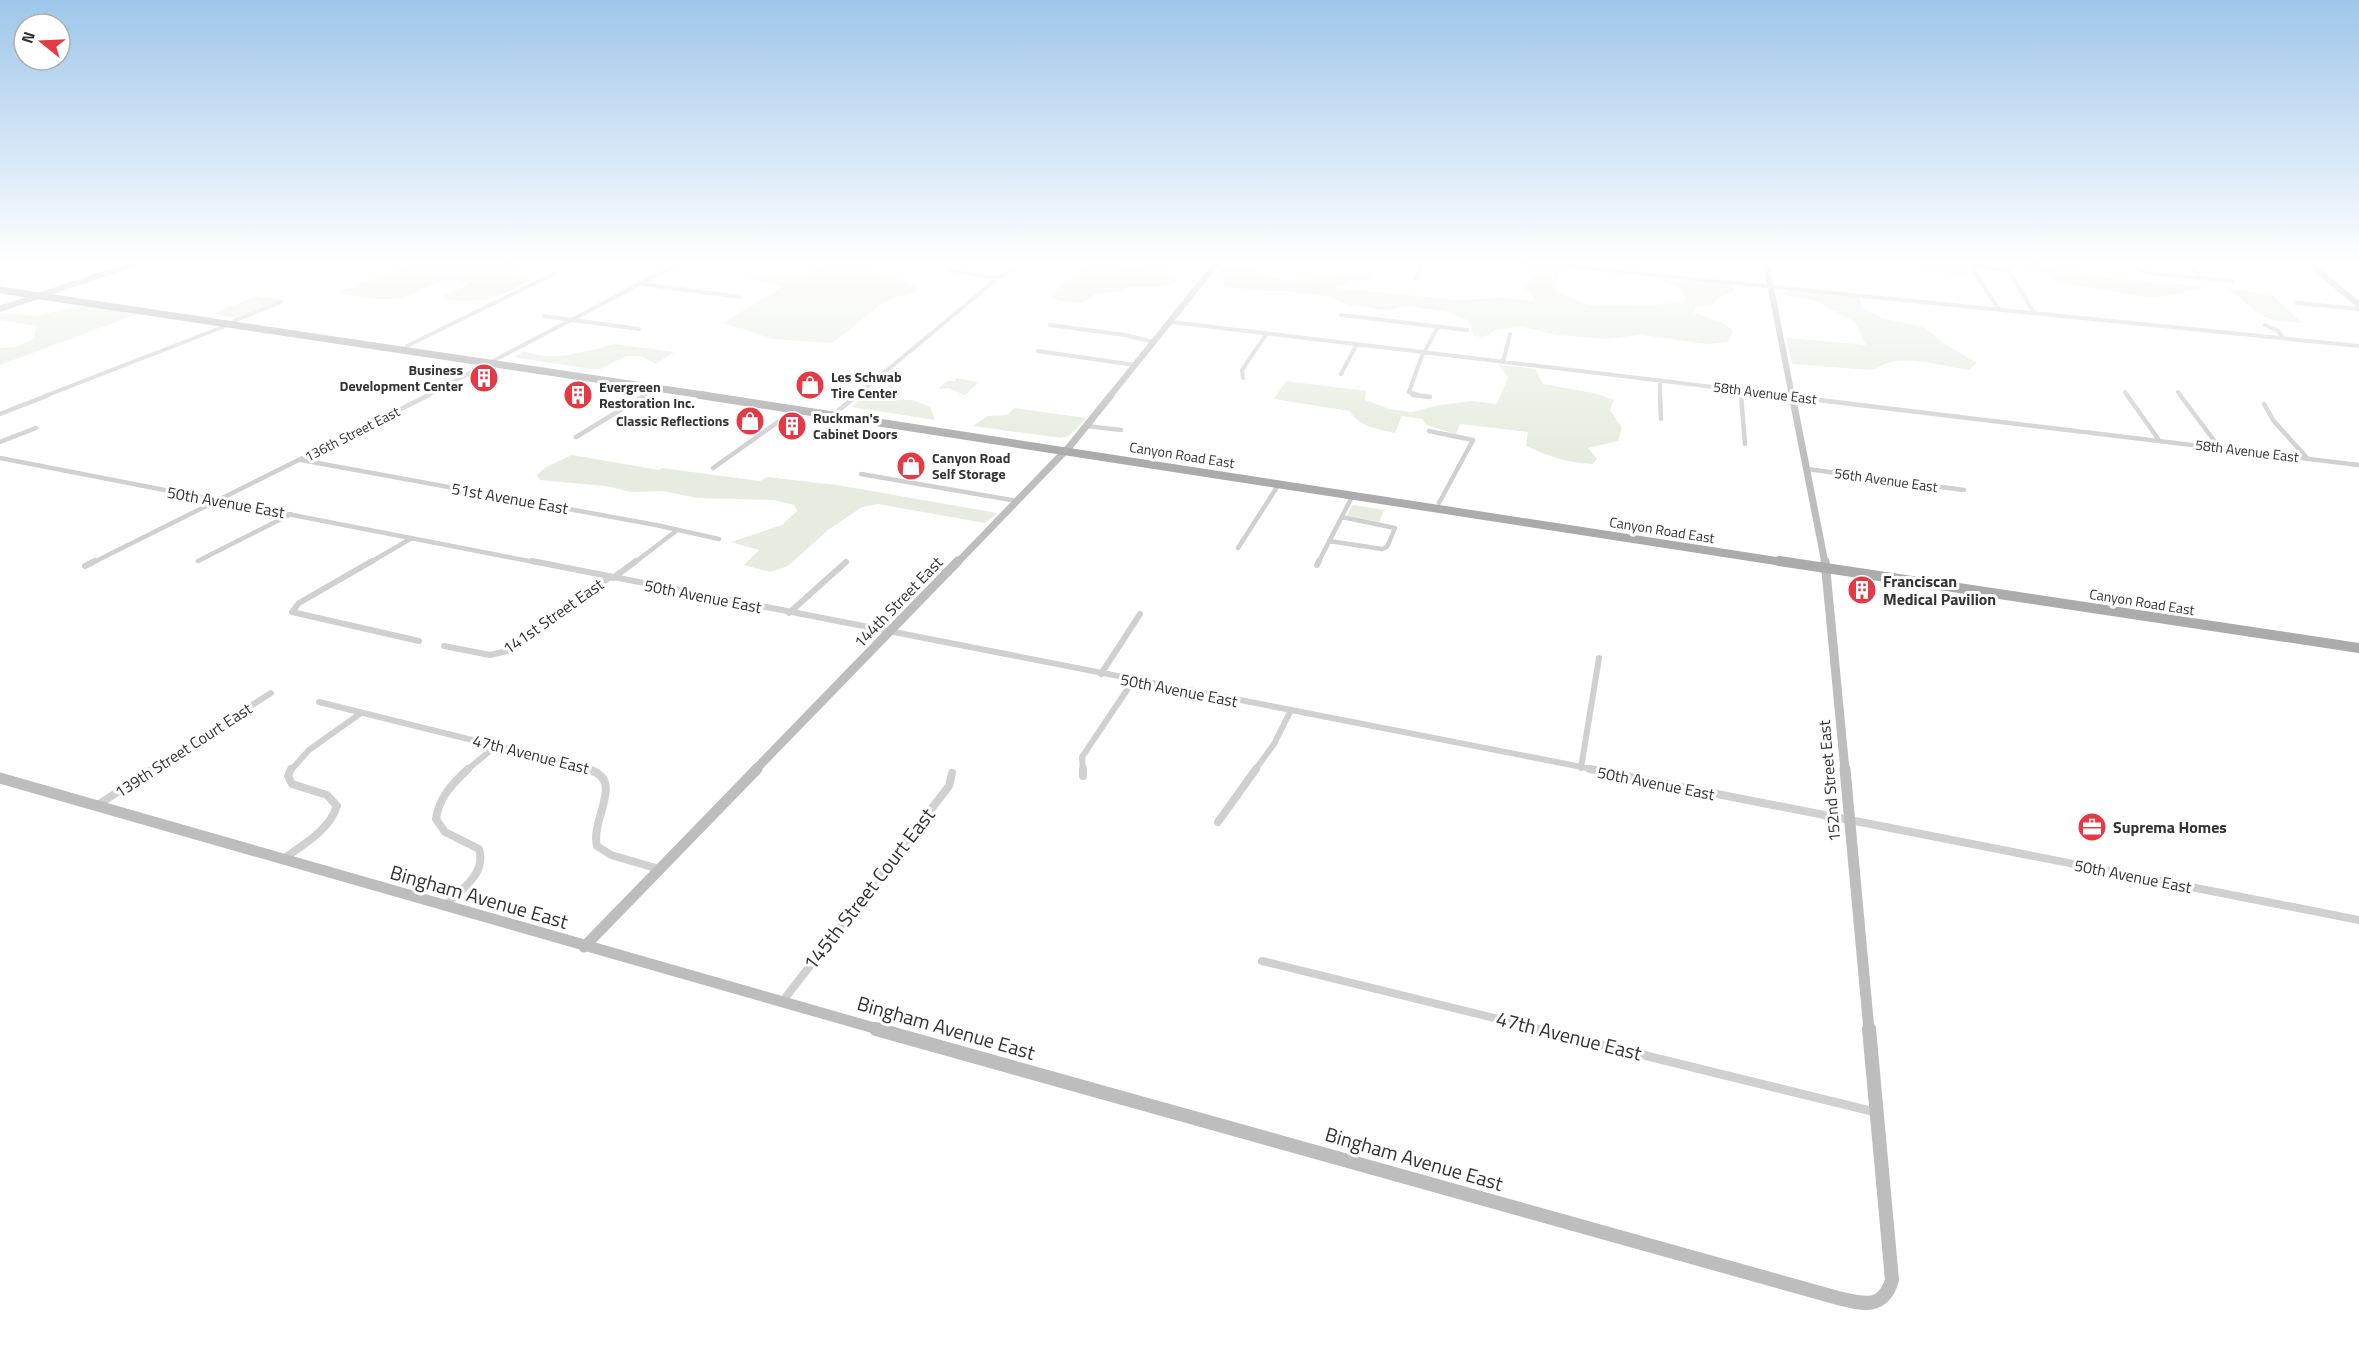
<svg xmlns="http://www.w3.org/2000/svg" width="2359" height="1354" font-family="'Titillium Web',sans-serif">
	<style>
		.green { fill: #e6ecdf }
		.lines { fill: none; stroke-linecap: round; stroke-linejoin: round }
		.street-far4 { stroke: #d0d0d0; stroke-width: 4 }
		.street-far3 { stroke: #d0d0d0; stroke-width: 4.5 }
		.street-far2 { stroke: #d0d0d0; stroke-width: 6 }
		.street-far1 { stroke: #d0d0d0; stroke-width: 8 }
		.street { stroke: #d0d0d0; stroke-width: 9 }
		.secondary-far4 { stroke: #bdbdbd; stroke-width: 6 }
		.secondary-far3 { stroke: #bdbdbd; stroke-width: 7 }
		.secondary-far2 { stroke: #bdbdbd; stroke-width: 9 }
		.secondary-far1 { stroke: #bdbdbd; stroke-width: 11 }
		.secondary { stroke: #bdbdbd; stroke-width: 14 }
		.primary-far2 { stroke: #ababab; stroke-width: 7 }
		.primary-far1 { stroke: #ababab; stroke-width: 8 }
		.primary { stroke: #ababab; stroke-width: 10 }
		.labels { text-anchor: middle; stroke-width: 6; stroke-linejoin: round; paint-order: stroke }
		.far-poi-label { font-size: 14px; font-weight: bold; fill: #333; stroke: #fff; text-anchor: start }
		.far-street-label { font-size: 14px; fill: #333; stroke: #fff }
		.street-label { font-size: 16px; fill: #333; stroke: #fff }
		.poi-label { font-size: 16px; font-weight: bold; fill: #333; stroke: #fff; text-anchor: start }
		.near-street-label { font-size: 20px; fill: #333; stroke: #fff }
	</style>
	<rect width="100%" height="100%" fill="#fff"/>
	<path class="green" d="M 409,263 L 547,263 L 529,266 L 515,274 L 531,280 C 494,300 486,302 444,300 L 443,296 L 468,284 C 437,273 421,297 392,299 C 375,301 354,295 336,293 Z
		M 822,263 L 868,263 L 865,268 L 894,276 L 920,289 C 908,297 898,294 885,302 C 866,314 851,331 831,343 L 773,339 L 723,323 L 782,287 L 748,278 L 749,275 L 802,275 Z
		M 1088,263 L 1107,263 L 1169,270 L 1175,274 L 1176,280 L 1171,285 L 1159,287 L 1130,287 L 1123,292 L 1097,293 L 1084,302 L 1078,303 L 1057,300 L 1052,297 L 1057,289 Z
		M 1501,263 L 1559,267 L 1555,291 L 1591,306 L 1640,306 L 1684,302 L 1687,298 L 1679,288 L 1662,281 L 1664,278 L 1734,285 L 1733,293 L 1719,297 L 1713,305 L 1695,307 L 1694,313 L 1720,322 L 1733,330 L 1728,342 L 1707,344 L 1640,335 L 1606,339 L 1558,335 L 1523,327 L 1498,329 L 1484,337 L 1474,336 L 1469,321 L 1448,312 L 1410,306 L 1386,310 L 1349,305 L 1331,297 L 1283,291 L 1262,291 L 1225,287 L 1222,279 L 1214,277 L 1223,264 C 1233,265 1246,265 1256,268 C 1264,271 1273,278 1282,279 C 1313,282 1343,265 1374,272 L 1369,280 L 1352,281 L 1336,288 L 1458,300 L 1501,298 L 1534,301 L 1534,297 L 1522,285 L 1533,273 L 1527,270 L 1500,266 Z
		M 1877,263 L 2029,263 L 2058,268 L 2088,270 L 2092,276 L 2201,286 L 2203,288 L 2161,297 L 2147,297 L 2055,282 L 2044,272 L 1968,265 L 1965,269 L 1970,277 L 1964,277 Z
		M 2227,288 L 2273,296 L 2302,323 L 2276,321 L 2263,316 Z
		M 1793,291 L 1859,297 L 1863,309 L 1882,318 L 1924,327 L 1943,343 L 1977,363 L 1969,370 C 1944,367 1917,357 1892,362 C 1884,363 1878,369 1869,370 L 1792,364 L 1787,338 L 1866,345 L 1855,322 L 1816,301 L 1783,295 L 1783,292 Z
		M 256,296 L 281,300 L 236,318 L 212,314 Z
		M 82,305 L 137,314 L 0,365 L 0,348 L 15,347 L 34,339 L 36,326 L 0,320 L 0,313 L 36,316 Z
		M 614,344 L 674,352 L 656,364 L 641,356 L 627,356 L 598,370 L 518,358 L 516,356 L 524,351 C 554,363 586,351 614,344 Z
		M 1498,364 L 1535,369 L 1543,384 L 1594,393 L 1614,400 L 1610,410 L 1622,428 L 1618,441 L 1588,448 L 1597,459 L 1592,464 C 1568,463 1548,456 1526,446 L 1528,432 L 1460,424 L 1456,434 L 1426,425 L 1422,419 L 1402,416 L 1395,433 C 1377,429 1361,427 1349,411 L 1274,399 L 1286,381 L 1366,391 L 1365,400 L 1390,409 L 1412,412 L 1439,405 L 1473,401 L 1497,404 L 1508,377 Z
		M 955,378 L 979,382 L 965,395 L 948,388 L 938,389 L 947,381 L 956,381 Z
		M 864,395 L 886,396 L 894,400 L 913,400 L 930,407 L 935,420 L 852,407 Z
		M 1014,408 L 1086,418 L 1069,436 L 1061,438 L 973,426 L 988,416 L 1007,415 Z
		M 572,455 L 659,470 L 662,468 L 760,481 L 767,477 L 837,485 L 997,513 L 985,523 L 878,504 L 862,507 L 828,530 L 788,566 L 770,572 L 744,565 L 759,550 L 731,542 L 782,525 L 797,511 L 794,505 L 774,500 L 697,498 L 663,491 L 631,492 L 605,486 L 540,480 L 537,475 L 546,467 Z
		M 1353,505 L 1384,510 L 1379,522 L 1349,516 L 1347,515 Z"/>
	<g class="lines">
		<path class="street-far4" d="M 793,263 L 800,264
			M 956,263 L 947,270 L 998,278
			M 1536,263 L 2359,346
			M 2134,263 L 2139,269 L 2148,273 L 2232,281
			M 2189,263 L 2201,278
			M 2078,266 L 2079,263
			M 1416,279 L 1423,263
			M 641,284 L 740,297
			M 2297,303 L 2359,309
			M 1999,310 L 1974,271 L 1974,266 L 2008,270 L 2034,313
			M 1341,315 L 1467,330
			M 544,316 L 639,329
			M 234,321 L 281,302
			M 1171,322 L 1789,396
			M 1050,325 L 1125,335 L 1154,342
			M 2265,325 L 2278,331 L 2283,338
			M 407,346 L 555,273
			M 1038,351 L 1135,365
			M 1503,362 L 1510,334
			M 1341,374 L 1357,344
			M 1243,378 L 1242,370 L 1267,333
			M 1660,380 L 1660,396
			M 1741,390 L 1741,396
			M 2125,392 L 2128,396
			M 2178,392 L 2181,396
			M 45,396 L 228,325
			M 426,396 L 680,263
			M 642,396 L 656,388
			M 856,396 L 998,278 L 1020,263
			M 1421,396 L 1409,392 L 1421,358 L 1438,327"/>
		<path class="street-far3" d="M 1413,395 L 1430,397
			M 1660,395 L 1661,419
			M 1741,395 L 1745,444
			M 1777,395 L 2359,465
			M 2127,395 L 2159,440
			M 2180,395 L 2219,447
			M 2264,404 L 2273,420 L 2307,458
			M 839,410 L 857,395
			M 0,414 L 49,395
			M 1087,426 L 1121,430
			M 1429,431 L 1473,440 L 1439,503
			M 576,437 L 645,395
			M 0,442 L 36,428
			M 0,458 L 539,563
			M 301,460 L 656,525 L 719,539
			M 713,468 L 795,410
			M 1807,469 L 1964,490
			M 861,474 L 1017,501
			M 1329,541 L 1382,549 L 1387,547 L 1395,528 L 1342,517
			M 1238,548 L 1279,484
			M 198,561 L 291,514
			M 92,563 L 429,395
			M 369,563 L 412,538
			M 634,563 L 676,531
			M 1318,563 L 1353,495"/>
		<path class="street-far2" d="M 372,561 L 299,603 L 292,612 L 419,641
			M 532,561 L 1597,770
			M 1317,565 L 1319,561
			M 85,566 L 95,561
			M 613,578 L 636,561
			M 789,613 L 846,562
			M 444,646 L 490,655 L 507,651 L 610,577
			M 1101,674 L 1140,614
			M 319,702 L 593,770
			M 1581,768 L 1599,658
			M 151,770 L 271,693
			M 291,770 L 309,750 L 361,713
			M 467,770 L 497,745
			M 1083,770 L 1082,757 L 1133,681
			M 1255,770 L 1274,744 L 1290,712"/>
		<path class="street-far1" d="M 587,769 C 627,779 590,818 597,846 L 611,855 L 659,869
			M 1083,769 L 1083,776
			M 1590,769 L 2359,920
			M 96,806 L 153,769
			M 1218,822 L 1256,769
			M 282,860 C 302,845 329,831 337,806 L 327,795 L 292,784 L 288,776 L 291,769
			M 444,906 C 460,891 487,874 479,849 L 445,832 L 436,819 C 439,797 453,783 468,769
			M 1262,961 L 1543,1030
			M 782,1002 L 949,786 L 952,773"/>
		<path class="street" d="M 1537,1029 L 1875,1112"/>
		<path class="secondary-far4" d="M 1766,263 L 1792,396
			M 2309,263 L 2359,305
			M 0,309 L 136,263
			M 1110,396 L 1217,263"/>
		<path class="secondary-far3" d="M 1792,395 L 1825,563
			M 957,563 L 1070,446 L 1111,395"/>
		<path class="secondary-far2" d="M 1825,561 L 1845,770
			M 755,770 L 958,561"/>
		<path class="secondary-far1" d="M 1845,769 L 1869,1030
			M 0,778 L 881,1030
			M 584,947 L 757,769"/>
		<path class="secondary" d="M 876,1029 L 1838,1298 C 1863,1304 1883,1310 1892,1280 L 1869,1029"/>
		<path class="primary-far2" d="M 0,290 L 710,396"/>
		<path class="primary-far1" d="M 700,395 L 1789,563"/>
		<path class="primary" d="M 1779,561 L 2359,648"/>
	</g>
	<linearGradient id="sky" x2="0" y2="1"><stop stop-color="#9ec6ea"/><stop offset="0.58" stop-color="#fff"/><stop offset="1" stop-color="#fff" stop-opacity="0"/></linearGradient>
	<rect width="2359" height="452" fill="url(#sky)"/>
	<defs>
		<g id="building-disc" transform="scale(1.5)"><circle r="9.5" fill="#e63946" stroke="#fff"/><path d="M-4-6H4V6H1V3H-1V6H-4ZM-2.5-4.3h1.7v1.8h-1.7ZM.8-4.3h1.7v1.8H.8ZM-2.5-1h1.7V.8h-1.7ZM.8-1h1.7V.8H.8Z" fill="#fff"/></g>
		<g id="shop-disc" transform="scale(1.5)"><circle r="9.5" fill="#e63946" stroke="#fff"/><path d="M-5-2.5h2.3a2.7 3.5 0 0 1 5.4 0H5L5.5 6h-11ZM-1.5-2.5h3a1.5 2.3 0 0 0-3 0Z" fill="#fff"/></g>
		<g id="office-disc" transform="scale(1.5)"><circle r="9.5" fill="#e63946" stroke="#fff"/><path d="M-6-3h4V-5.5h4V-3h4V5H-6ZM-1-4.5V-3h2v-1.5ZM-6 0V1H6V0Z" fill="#fff"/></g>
	</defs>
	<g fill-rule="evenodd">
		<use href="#building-disc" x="484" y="378"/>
		<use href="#shop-disc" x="810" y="385"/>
		<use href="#building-disc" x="578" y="395"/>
		<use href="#shop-disc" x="750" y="421"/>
		<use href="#building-disc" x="792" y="426"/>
		<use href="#shop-disc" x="911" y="466"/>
		<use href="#building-disc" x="1862" y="590"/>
		<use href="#office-disc" x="2092" y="827"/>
	</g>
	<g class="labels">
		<g class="far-poi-label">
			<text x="463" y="375" text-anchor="end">Business<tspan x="463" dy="16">Development Center</tspan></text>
			<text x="831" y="382">Les Schwab<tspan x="831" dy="16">Tire Center</tspan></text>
			<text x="599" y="392">Evergreen<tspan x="599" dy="16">Restoration Inc.</tspan></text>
			<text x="813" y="423">Ruckman's<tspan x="813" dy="16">Cabinet Doors</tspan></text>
			<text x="729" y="426" text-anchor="end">Classic Reflections</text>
			<text x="932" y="463">Canyon Road<tspan x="932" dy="16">Self Storage</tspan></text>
		</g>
		<g class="far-street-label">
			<text transform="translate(1765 393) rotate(7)" y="5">58th Avenue East</text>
			<text transform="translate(352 434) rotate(-27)" y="5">136th Street East</text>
			<text transform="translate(2247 451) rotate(7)" y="5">58th Avenue East</text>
			<text transform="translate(1182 455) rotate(9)" y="5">Canyon Road East</text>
			<text transform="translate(1886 480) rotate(8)" y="5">56th Avenue East</text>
			<text transform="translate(1662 530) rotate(9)" y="5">Canyon Road East</text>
			<text transform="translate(2142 602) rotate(9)" y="5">Canyon Road East</text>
		</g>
		<g class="street-label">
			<text transform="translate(510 498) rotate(10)" y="6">51st Avenue East</text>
			<text transform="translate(226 502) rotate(10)" y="6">50th Avenue East</text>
			<text transform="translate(703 596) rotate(11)" y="6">50th Avenue East</text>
			<text transform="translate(898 602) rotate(-46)" y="6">144th Street East</text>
			<text transform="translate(553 616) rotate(-35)" y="6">141st Street East</text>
			<text transform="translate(1179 690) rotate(11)" y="6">50th Avenue East</text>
			<text transform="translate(183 750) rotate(-33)" y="6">139th Street Court East</text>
			<text transform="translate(531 754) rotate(14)" y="6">47th Avenue East</text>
			<text transform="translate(1829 781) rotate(-95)" y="6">152nd Street East</text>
			<text transform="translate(1656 783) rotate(11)" y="6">50th Avenue East</text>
			<text transform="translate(2133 876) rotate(11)" y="6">50th Avenue East</text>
		</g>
		<g class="poi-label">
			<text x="1883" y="587">Franciscan<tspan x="1883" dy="18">Medical Pavilion</tspan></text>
			<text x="2113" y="833">Suprema Homes</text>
		</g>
		<g class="near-street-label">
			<text transform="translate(869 889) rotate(-52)" y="7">145th Street Court East</text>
			<text transform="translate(479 897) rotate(16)" y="7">Bingham Avenue East</text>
			<text transform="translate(946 1028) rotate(16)" y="7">Bingham Avenue East</text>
			<text transform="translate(1569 1036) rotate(14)" y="7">47th Avenue East</text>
			<text transform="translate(1414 1159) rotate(16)" y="7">Bingham Avenue East</text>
		</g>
	</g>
	<g transform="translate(42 42) rotate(288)"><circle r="28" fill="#ffffff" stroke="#adadad" stroke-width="1.5"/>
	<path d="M0-4.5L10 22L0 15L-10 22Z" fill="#e63946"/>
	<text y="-9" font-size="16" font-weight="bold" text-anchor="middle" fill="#333333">N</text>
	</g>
</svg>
